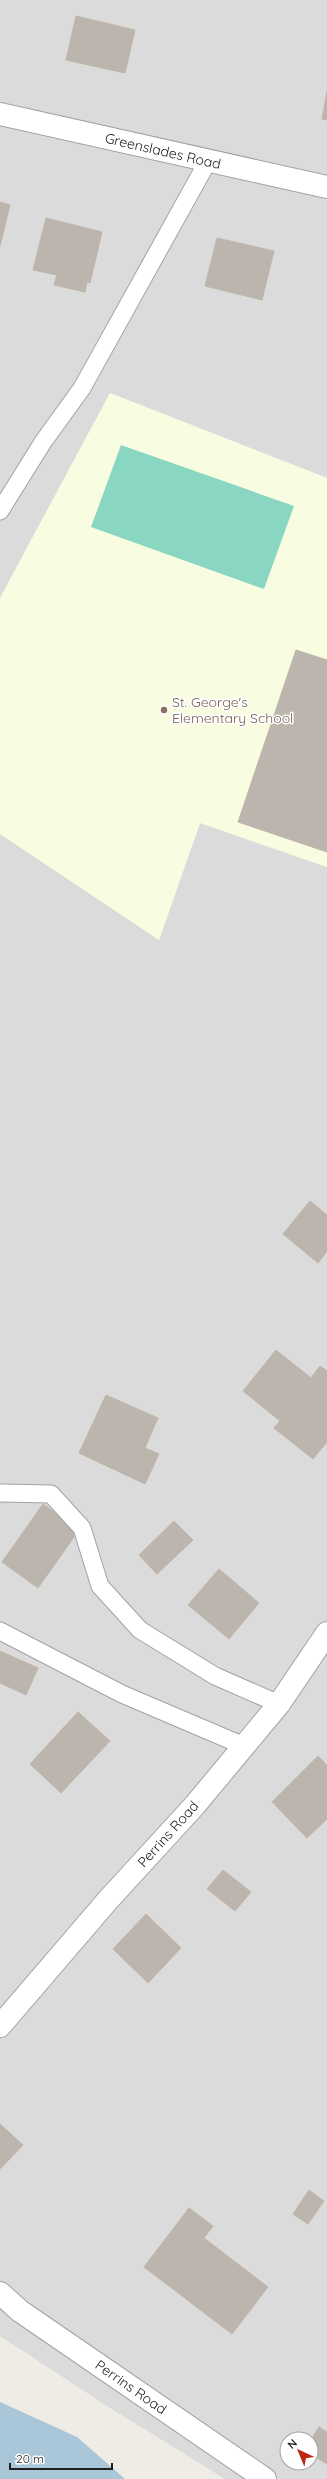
<svg xmlns="http://www.w3.org/2000/svg" width="327" height="2479" font-family="Quicksand,sans-serif">
	<style>
		.residential { fill: #dcdbdb; fill-rule: evenodd }
		.education { fill: #f8fce0 }
		.pitch { fill: #89d7c3 }
		.water { fill: #a9c7d8 }
		.building { fill: #bbb5ae; stroke: #bfb5a8 }
		.lines { fill: none; stroke-linecap: round; stroke-linejoin: round }
		.service-casing { stroke: #a2a2a2; stroke-width: 19 }
		.minor-casing { stroke: #a2a2a2; stroke-width: 24 }
		.service { stroke: #fff; stroke-width: 17 }
		.minor { stroke: #fff; stroke-width: 22 }
		.education-dot { fill: #8d6e63; stroke: #fff; stroke-width: 1.5 }
		.labels { text-anchor: middle; stroke-width: 3; stroke-linejoin: round; paint-order: stroke }
		.street-label { font-size: 14px; fill: #1e1e1e; stroke: #fff }
		.education-label { font-size: 14px; fill: #785e54; stroke: #fff; text-anchor: start }
	</style>
	<rect width="100%" height="100%" fill="#eeece5"/>
	<path class="residential" d="M 0,0 L 327,0 L 327,478 L 110,393 L 0,598 Z
		M 200,823 L 327,867 L 327,2479 L 225,2479 L 107,2406 L 0,2336 L 0,834 L 159,940 ZM 287,2439 L 311,2439 L 311,2463 L 287,2463 Z"/>
	<path class="education" d="M 110,393 L 327,478 L 327,867 L 200,823 L 159,940 L 0,834 L 0,598 Z"/>
	<path class="pitch" d="M 121,445 L 294,506 L 264,589 L 91,527 Z"/>
	<path class="water" d="M 0,2402 L 77,2437 L 125,2479 L 0,2479 Z"/>
	<path class="building" d="M 76,16 L 135,30 L 125,73 L 66,60 Z
		M 327,91 L 327,120 L 322,119 Z
		M 0,202 L 10,205 L 0,246 Z
		M 46,218 L 102,232 L 90,283 L 87,282 L 85,292 L 54,285 L 57,275 L 33,270 Z
		M 217,238 L 274,251 L 262,300 L 205,286 Z
		M 296,650 L 327,660 L 327,852 L 238,822 Z
		M 310,1201 L 327,1215 L 327,1251 L 318,1263 L 283,1234 Z
		M 276,1350 L 311,1378 L 320,1366 L 327,1371 L 327,1442 L 313,1459 L 274,1428 L 280,1421 L 243,1391 Z
		M 106,1395 L 158,1418 L 145,1448 L 159,1454 L 145,1484 L 79,1453 Z
		M 43,1504 L 79,1530 L 38,1588 L 2,1562 Z
		M 174,1521 L 193,1540 L 157,1574 L 139,1555 Z
		M 219,1569 L 259,1603 L 229,1639 L 188,1605 Z
		M 0,1651 L 38,1668 L 26,1695 L 0,1683 Z
		M 78,1712 L 110,1741 L 61,1793 L 30,1764 Z
		M 318,1756 L 327,1765 L 327,1819 L 307,1838 L 272,1802 Z
		M 223,1870 L 251,1892 L 235,1911 L 207,1889 Z
		M 146,1914 L 181,1948 L 148,1983 L 113,1949 Z
		M 0,2124 L 23,2145 L 0,2169 Z
		M 309,2190 L 324,2201 L 308,2224 L 293,2214 Z
		M 189,2208 L 213,2226 L 204,2238 L 268,2287 L 232,2334 L 144,2267 Z
		M 319,2427 L 327,2432 L 327,2464 L 311,2454 L 311,2440 Z"/>
	<g class="lines">
		<g class="service-casing">
			<path id="service" d="M 0,511 L 43,442 L 82,388 L 208,161
				M 0,1493 L 51,1494 L 82,1528 L 100,1586 L 140,1630 L 215,1676 L 279,1704
				M 0,1631 L 122,1694 L 244,1746"/>
		</g>
		<g class="minor-casing">
			<path id="minor" d="M 0,114 L 327,187
				M 0,2026 L 108,1900 L 195,1805 L 279,1704 L 327,1633
				M 0,2293 L 20,2311 L 265,2479"/>
		</g>
		<use href="#service" class="service"/>
		<use href="#minor" class="minor"/>
	</g>
	<circle class="education-dot" cx="164" cy="710" r="4"/>
	<g class="labels">
		<g class="street-label">
			<text transform="translate(163 151) rotate(13)" y="5">Greenslades Road</text>
			<text transform="translate(168 1834) rotate(-48)" y="5">Perrins Road</text>
			<text transform="translate(131 2387) rotate(35)" y="5">Perrins Road</text>
		</g>
		<g class="education-label">
			<text x="172" y="707">St. George's<tspan x="172" dy="16">Elementary School</tspan></text>
		</g>
	</g>
	<g transform="translate(299 2451) rotate(316)"><circle r="19" fill="#ffffff" stroke="#a5a5a5"/>
	<path d="M0-3L7 15L0 10L-7 15Z" fill="#bc2710"/>
	<text y="-6" font-size="11" font-weight="bold" text-anchor="middle" fill="#1e1e1e">N</text>
	</g>
	<path d="M10 2463v6h102v-6" fill="none" stroke="#1e1e1e" stroke-width="2"/>
	<text x="16" y="2463" font-size="12" fill="#1e1e1e" stroke="#ffffff" stroke-width="3" paint-order="stroke">20 m</text>
</svg>
